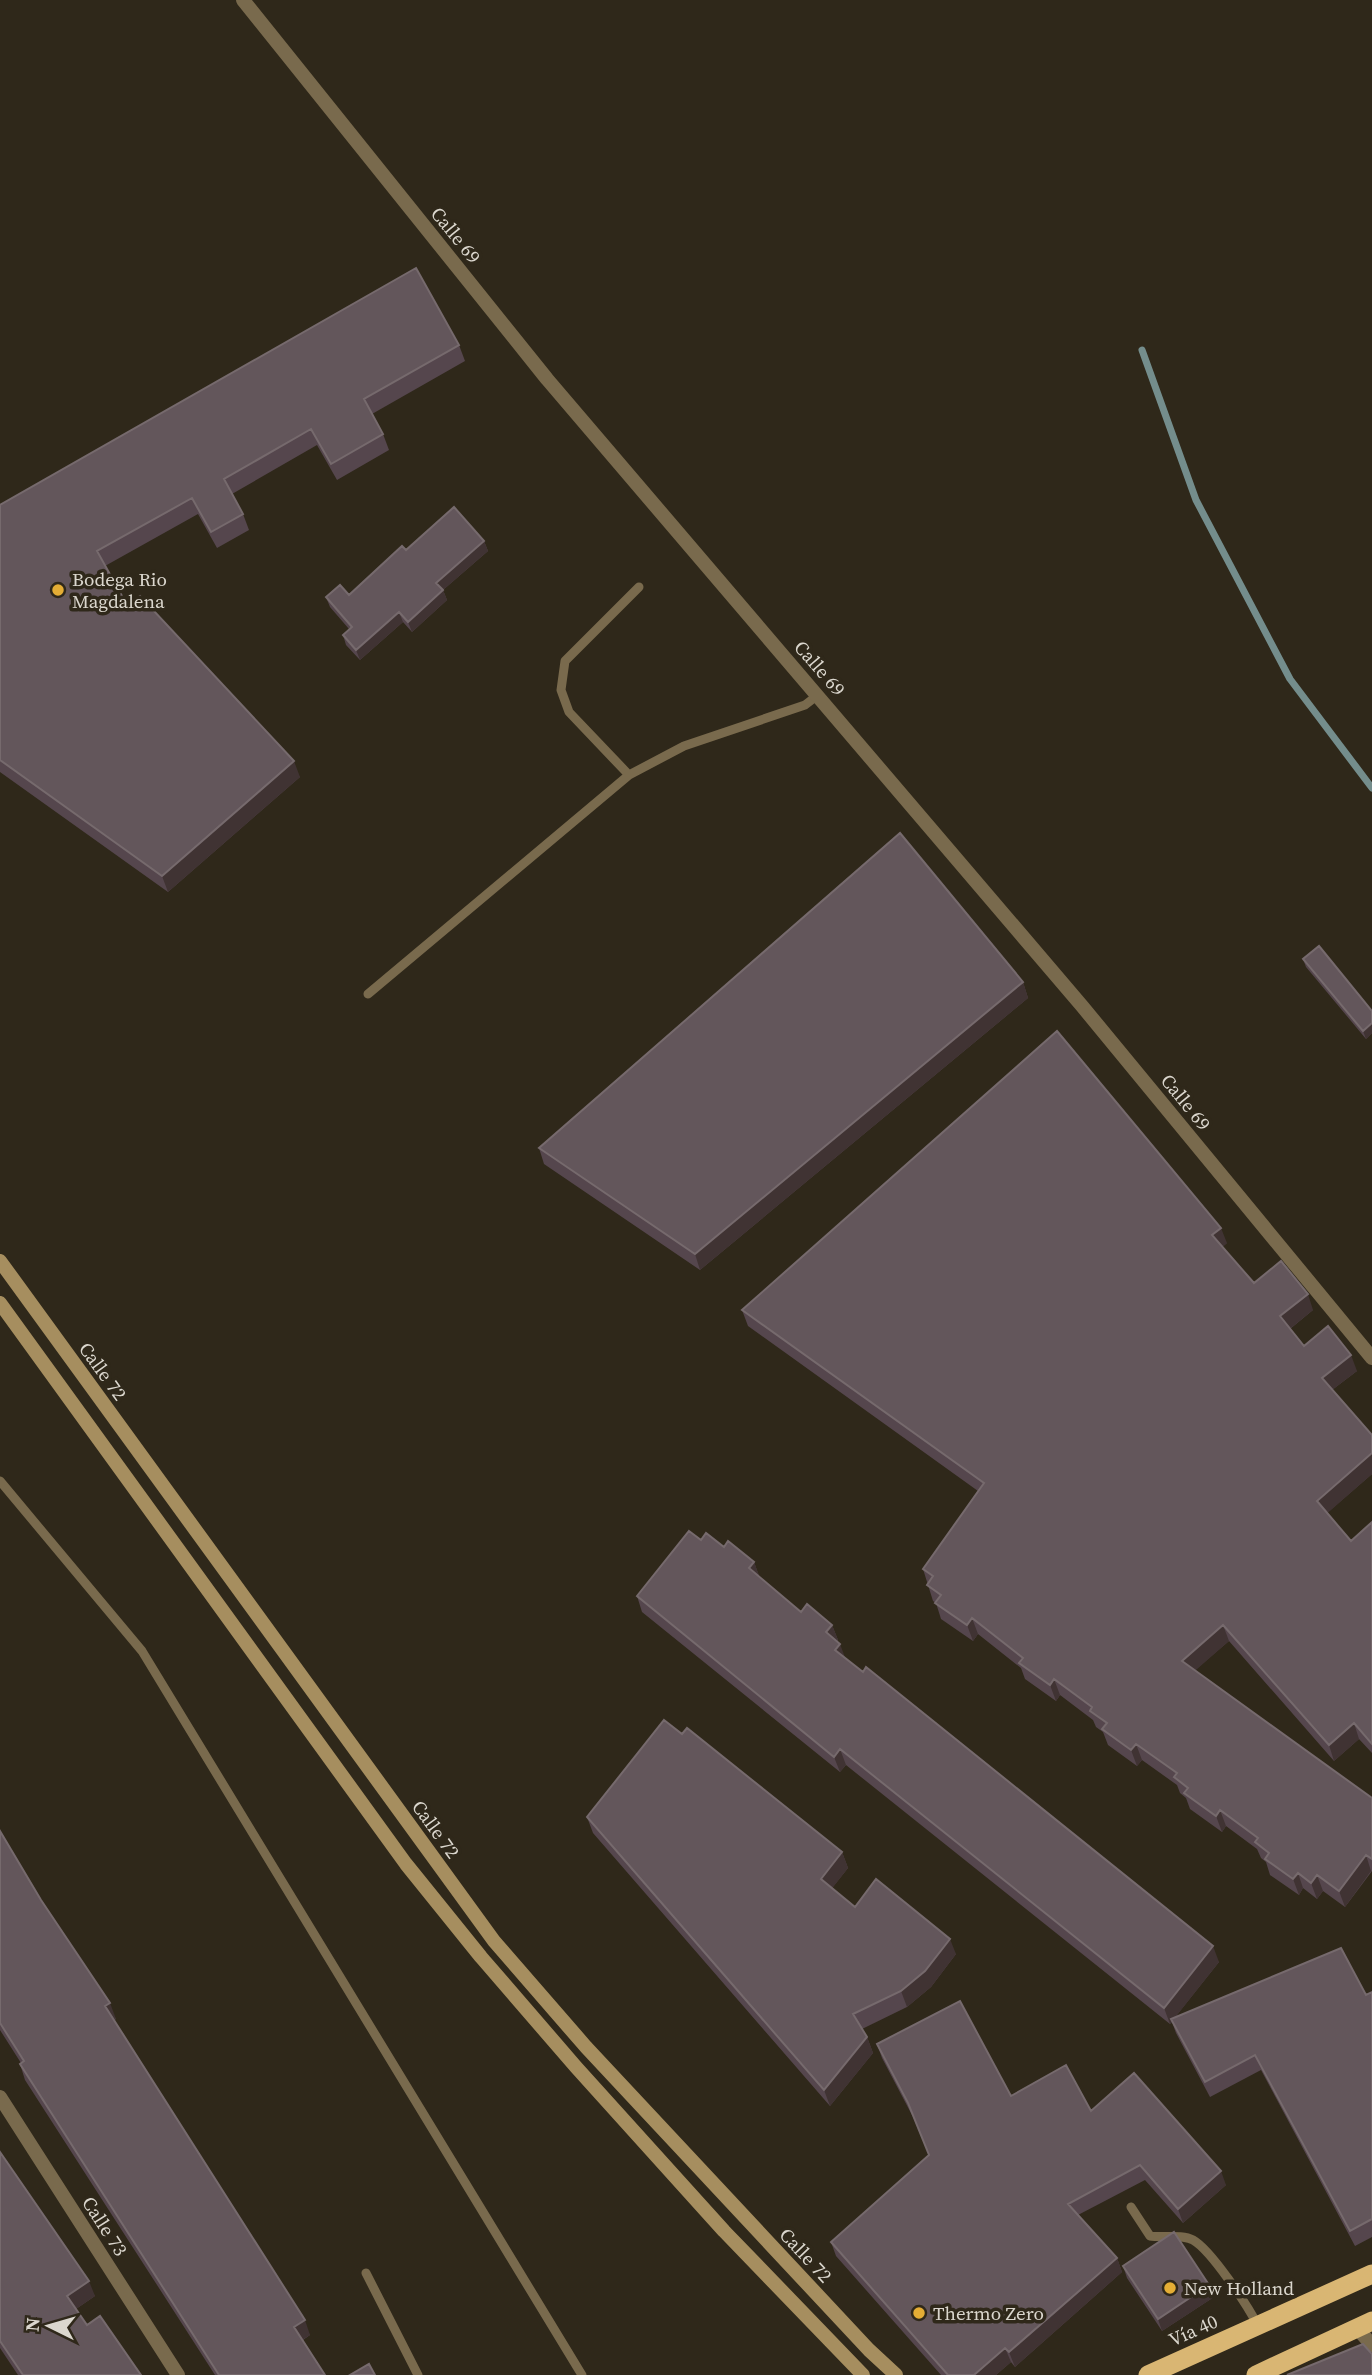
<svg xmlns="http://www.w3.org/2000/svg" width="1372" height="2375" font-family="'Source Serif 4',serif">
	<style>
		.lines { fill: none; stroke-linecap: round; stroke-linejoin: round }
		.stream { stroke: #748d8c; stroke-width: 7 }
		.service { stroke: #796a4d; stroke-width: 9 }
		.minor { stroke: #796a4d; stroke-width: 14 }
		.secondary { stroke: #a68e5f; stroke-width: 14 }
		.trunk { stroke: #d9b673; stroke-width: 19 }
		.wall { fill: #55464d }
		.shaded-wall { fill: #403333 }
		.building { fill: #63565b; stroke: #766a6d; stroke-width: 2 }
		.poi-dot { fill: #e4ad35; stroke: #2f281a; stroke-width: 2.5 }
		.labels { text-anchor: middle; stroke-width: 7; stroke-linejoin: round; paint-order: stroke }
		.street-label { font-size: 19px; fill: #dbd7ce; stroke: #2f281a }
		.poi-label { font-size: 19px; fill: #dbd7ce; stroke: #2f281a; text-anchor: start }
	</style>
	<rect width="100%" height="100%" fill="#2f281a"/>
	<g class="lines">
		<path class="stream" d="M 1142,350 L 1196,500 L 1290,679 L 1372,788"/>
		<path class="service" d="M 629,775 L 569,712 L 561,690 L 565,661 L 639,587
			M 368,994 L 629,775 L 684,746 L 805,705 L 818,695
			M 0,1481 L 142,1651 L 582,2375
			M 1131,2207 L 1150,2236 C 1162,2238 1182,2234 1193,2240 C 1211,2250 1248,2306 1258,2326
			M 366,2273 L 418,2375"/>
		<path class="minor" d="M 243,0 L 547,379 L 1082,1006 L 1372,1358
			M 0,2097 L 178,2375
			M 1357,2328 L 1372,2345"/>
		<path class="secondary" d="M 0,1261 L 494,1941 L 586,2047 L 869,2350 L 896,2375
			M 0,1303 L 406,1864 L 481,1957 L 576,2067 L 724,2231 L 863,2375"/>
		<path class="trunk" d="M 1148,2375 L 1372,2274
			M 1256,2375 L 1372,2321"/>
	</g>
	<path class="wall" d="M 459,345 L 465,361 L 372,414 L 383,434 L 389,450 L 337,480 L 317,445 L 232,494 L 243,514 L 249,530 L 217,548 L 198,514 L 105,566 L 127,605 L 300,777 L 168,892 L 0,772 L 0,505 Z
		M 484,541 L 488,551 L 443,590 L 447,600 L 412,632 L 403,622 L 360,660 L 346,645 L 343,635 L 349,629 L 330,607 L 326,597 L 349,595 L 406,550 Z
		M 1303,959 L 1372,1011 L 1372,1033 L 1366,1039 L 1306,967 Z
		M 1023,982 L 1028,998 L 700,1270 L 544,1164 L 539,1148 Z
		M 1227,1243 L 1222,1247 L 1254,1283 L 1313,1310 L 1290,1329 L 1304,1346 L 1357,1371 L 1332,1390 L 1372,1435 L 1372,1474 L 1327,1513 L 1351,1541 L 1372,1522 L 1372,1753 L 1359,1739 L 1334,1761 L 1229,1641 L 1195,1670 L 1372,1798 L 1372,1871 L 1345,1907 L 1323,1891 L 1317,1899 L 1303,1888 L 1299,1895 L 1270,1875 L 1266,1862 L 1261,1858 L 1257,1849 L 1226,1826 L 1222,1832 L 1190,1809 L 1186,1798 L 1180,1793 L 1177,1785 L 1142,1760 L 1137,1766 L 1108,1745 L 1103,1732 L 1096,1727 L 1093,1720 L 1060,1695 L 1056,1701 L 1025,1679 L 1021,1668 L 978,1634 L 973,1641 L 941,1619 L 936,1603 L 933,1601 L 923,1569 L 978,1491 L 748,1326 L 742,1310 Z
		M 701,1540 L 754,1562 L 759,1576 L 801,1612 L 832,1625 L 838,1640 L 837,1642 L 845,1658 L 1219,1962 L 1176,2016 L 1366,1995 L 1372,1992 L 1372,2237 L 1355,2246 L 1261,2070 L 1210,2097 L 1176,2033 L 1172,2022 L 1170,2024 L 846,1765 L 840,1772 L 642,1612 L 637,1596 Z
		M 682,1734 L 842,1852 L 848,1868 L 832,1888 L 855,1907 L 956,1954 L 931,1987 L 907,2007 L 862,2029 L 867,2037 L 873,2053 L 830,2106 L 593,1833 L 587,1817 Z
		M 0,1831 L 41,1900 L 116,2019 L 114,2020 L 310,2335 L 303,2340 L 325,2375 L 215,2375 L 25,2080 L 20,2064 L 21,2063 L 0,2030 Z
		M 877,2044 L 1011,2096 L 1091,2111 L 1226,2185 L 1183,2223 L 1145,2180 L 1078,2215 L 1117,2258 L 1122,2272 L 1015,2367 L 1011,2362 L 996,2375 L 941,2375 L 836,2256 L 831,2242 L 929,2155 L 913,2117 L 882,2058 Z
		M 0,2152 L 95,2296 L 76,2309 L 87,2325 L 141,2375 L 18,2375 L 0,2348 Z
		M 1123,2266 L 1214,2297 L 1162,2331 L 1127,2278 Z"/>
	<path class="shaded-wall" d="M 484,541 L 488,551 L 443,590 L 447,600 L 412,632 L 408,622 L 436,583 Z
		M 399,612 L 403,622 L 360,660 L 356,650 Z
		M 294,761 L 300,777 L 168,892 L 162,876 Z
		M 1023,982 L 1028,998 L 700,1270 L 695,1254 Z
		M 1372,1023 L 1372,1033 L 1366,1039 L 1363,1031 Z
		M 1221,1228 L 1227,1243 L 1218,1251 L 1212,1235 Z
		M 1308,1294 L 1313,1310 L 1286,1332 L 1280,1316 Z
		M 1351,1355 L 1357,1371 L 1328,1393 L 1322,1378 Z
		M 1372,1453 L 1372,1474 L 1323,1517 L 1317,1501 Z
		M 754,1562 L 760,1578 L 749,1568 Z
		M 972,1618 L 978,1634 L 973,1641 L 967,1625 Z
		M 832,1625 L 838,1640 L 832,1648 L 826,1632 Z
		M 1223,1625 L 1229,1641 L 1188,1677 L 1182,1661 Z
		M 840,1644 L 846,1660 L 835,1650 Z
		M 1054,1679 L 1060,1695 L 1056,1701 L 1050,1685 Z
		M 1354,1723 L 1359,1739 L 1334,1761 L 1329,1745 Z
		M 1136,1744 L 1142,1760 L 1137,1766 L 1131,1750 Z
		M 840,1749 L 846,1765 L 840,1772 L 834,1757 Z
		M 1220,1810 L 1226,1826 L 1222,1832 L 1216,1816 Z
		M 842,1852 L 848,1868 L 827,1895 L 821,1879 Z
		M 1366,1855 L 1371,1871 L 1345,1907 L 1339,1891 Z
		M 1298,1873 L 1303,1888 L 1299,1895 L 1293,1879 Z
		M 1317,1875 L 1323,1891 L 1317,1899 L 1311,1883 Z
		M 950,1939 L 956,1954 L 931,1987 L 907,2007 L 901,1991 Z
		M 1213,1946 L 1219,1962 L 1170,2024 L 1164,2008 Z
		M 110,2003 L 116,2019 L 111,2022 L 105,2006 Z
		M 867,2037 L 873,2053 L 830,2106 L 824,2090 Z
		M 1221,2171 L 1226,2185 L 1183,2223 L 1178,2209 Z
		M 1117,2258 L 1122,2272 L 1015,2367 L 1009,2352 Z
		M 89,2281 L 95,2296 L 73,2311 L 67,2296 Z
		M 1209,2285 L 1214,2297 L 1162,2331 L 1158,2319 Z
		M 305,2320 L 310,2335 L 299,2342 L 294,2327 Z
		M 1005,2348 L 1011,2362 L 996,2375 L 974,2375 Z"/>
	<path class="building" d="M 416,268 L 459,345 L 364,399 L 383,434 L 331,464 L 311,429 L 224,479 L 243,514 L 211,532 L 192,498 L 97,551 L 127,605 L 140,596 L 294,761 L 162,876 L 0,760 L 0,505 Z
		M 454,507 L 484,541 L 436,583 L 443,590 L 408,622 L 399,612 L 356,650 L 343,635 L 352,627 L 326,597 L 340,585 L 349,595 L 402,546 L 406,550 Z
		M 900,833 L 1023,982 L 695,1254 L 539,1148 Z
		M 1319,946 L 1372,1011 L 1372,1023 L 1363,1031 L 1303,959 Z
		M 1057,1031 L 1221,1228 L 1212,1235 L 1254,1283 L 1281,1261 L 1308,1294 L 1280,1316 L 1304,1346 L 1328,1326 L 1351,1355 L 1322,1378 L 1372,1435 L 1372,1453 L 1317,1501 L 1351,1541 L 1372,1522 L 1372,1744 L 1354,1723 L 1329,1745 L 1223,1625 L 1182,1661 L 1372,1798 L 1372,1859 L 1366,1855 L 1339,1891 L 1317,1875 L 1311,1883 L 1298,1873 L 1293,1879 L 1265,1859 L 1269,1853 L 1255,1842 L 1258,1838 L 1220,1810 L 1216,1816 L 1184,1793 L 1188,1788 L 1174,1777 L 1177,1773 L 1136,1744 L 1131,1750 L 1102,1729 L 1107,1723 L 1090,1711 L 1092,1707 L 1054,1679 L 1050,1685 L 1019,1663 L 1023,1658 L 972,1618 L 967,1625 L 935,1603 L 941,1595 L 927,1585 L 933,1576 L 923,1569 L 984,1483 L 742,1310 Z
		M 689,1531 L 701,1540 L 706,1533 L 724,1547 L 728,1541 L 754,1562 L 749,1568 L 801,1612 L 807,1604 L 832,1625 L 826,1632 L 840,1644 L 835,1650 L 863,1672 L 866,1667 L 1213,1946 L 1164,2008 L 840,1749 L 834,1757 L 637,1596 Z
		M 664,1720 L 682,1734 L 687,1728 L 842,1852 L 821,1879 L 855,1907 L 876,1879 L 950,1939 L 925,1971 L 901,1991 L 853,2014 L 867,2037 L 824,2090 L 587,1817 Z
		M 0,1831 L 41,1900 L 110,2003 L 105,2006 L 305,2320 L 294,2327 L 325,2375 L 219,2375 L 20,2064 L 24,2061 L 0,2023 Z
		M 1341,1948 L 1366,1995 L 1372,1992 L 1372,2219 L 1350,2231 L 1255,2055 L 1205,2082 L 1171,2019 Z
		M 960,2001 L 1011,2096 L 1066,2065 L 1091,2111 L 1134,2073 L 1221,2171 L 1178,2209 L 1140,2165 L 1068,2204 L 1117,2258 L 1009,2352 L 1005,2348 L 974,2375 L 948,2375 L 831,2242 L 929,2155 L 908,2103 L 877,2044 Z
		M 0,2152 L 89,2281 L 67,2296 L 87,2325 L 100,2316 L 141,2375 L 23,2375 L 0,2341 Z
		M 1174,2232 L 1209,2285 L 1158,2319 L 1123,2266 Z
		M 1363,2344 L 1372,2354 L 1372,2375 L 1287,2375 Z
		M 369,2364 L 375,2375 L 350,2375 Z"/>
	<g class="poi-dot">
		<circle cx="58" cy="590" r="7"/>
		<circle cx="1170" cy="2288" r="7"/>
		<circle cx="919" cy="2313" r="7"/>
	</g>
	<g class="labels">
		<g class="street-label">
			<text transform="translate(456 235) rotate(51)" y="7">Calle 69</text>
			<text transform="translate(820 668) rotate(49)" y="7">Calle 69</text>
			<text transform="translate(1186 1102) rotate(51)" y="7">Calle 69</text>
			<text transform="translate(103 1371) rotate(54)" y="7">Calle 72</text>
			<text transform="translate(436 1829) rotate(54)" y="7">Calle 72</text>
			<text transform="translate(105 2226) rotate(57)" y="7">Calle 73</text>
			<text transform="translate(806 2255) rotate(47)" y="7">Calle 72</text>
			<text transform="translate(1193 2330) rotate(-24)" y="7">Vía 40</text>
		</g>
		<g class="poi-label">
			<text x="72" y="586">Bodega Rio<tspan x="72" dy="22">Magdalena</tspan></text>
			<text x="1184" y="2295">New Holland</text>
			<text x="933" y="2320">Thermo Zero</text>
		</g>
	</g>
	<g transform="translate(49 2326) rotate(275)" stroke="#2f281a" stroke-width="5" paint-order="stroke">
	<path d="M0-5L12 26L0 18L-12 26Z" fill="#dbd7ce"/>
	<text y="-10" font-size="19" font-weight="bold" text-anchor="middle" fill="#dbd7ce">N</text>
	</g>
</svg>
